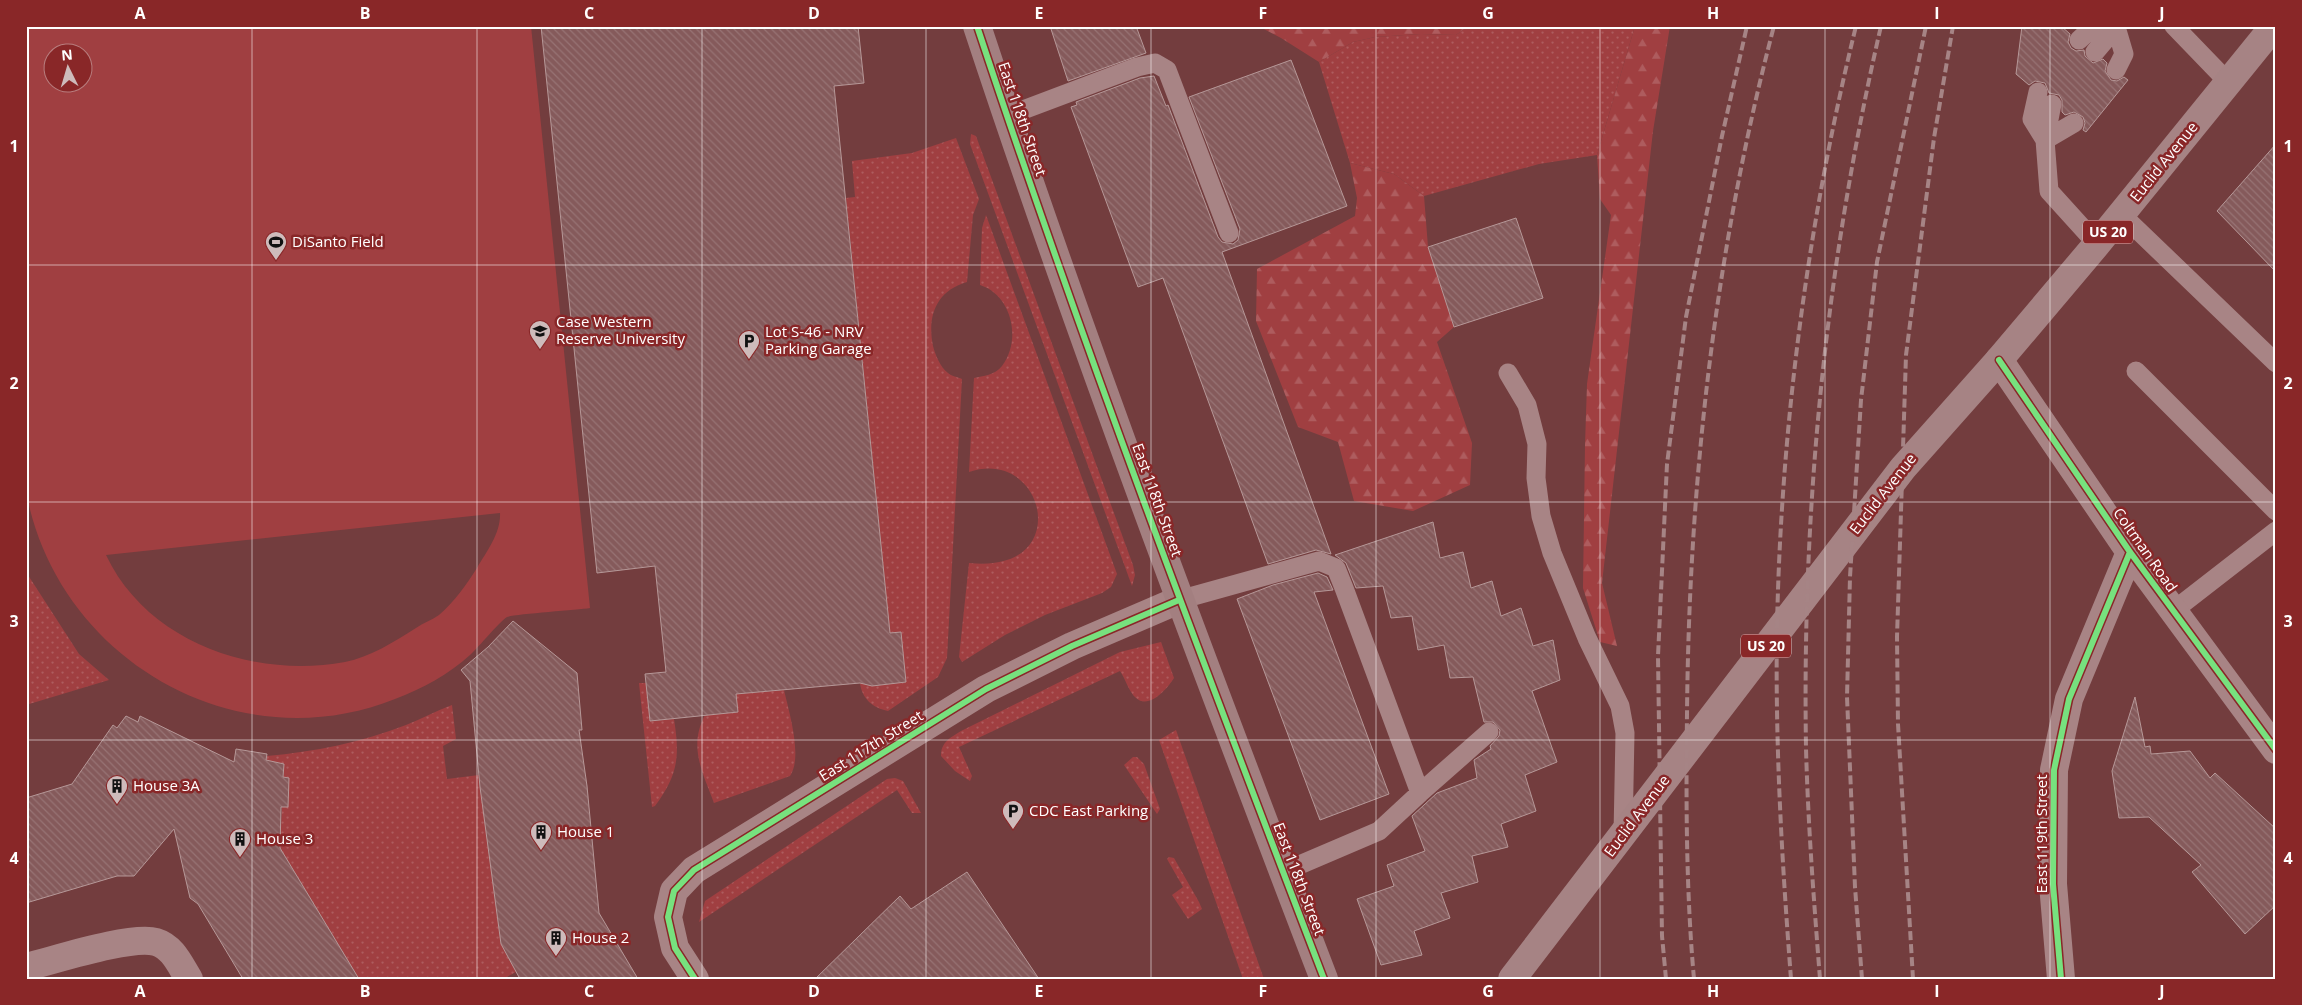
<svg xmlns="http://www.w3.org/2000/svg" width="2302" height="1005" font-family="'Open Sans',sans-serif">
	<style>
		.grass { fill: url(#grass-dots) }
		.forest { fill: url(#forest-firs) }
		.garden { fill: #a03f41; fill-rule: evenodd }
		.building { fill: url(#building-back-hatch); stroke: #b69898 }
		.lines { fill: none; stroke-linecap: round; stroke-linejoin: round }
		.lane { stroke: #a88485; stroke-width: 19 }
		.street { stroke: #a88485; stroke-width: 28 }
		.secondary { stroke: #a37f80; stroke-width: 28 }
		.primary { stroke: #a68384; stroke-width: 28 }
		.rail { stroke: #a68485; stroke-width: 4; stroke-dasharray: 9 4; stroke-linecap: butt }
		.cycleway-casing { stroke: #892728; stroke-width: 9 }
		.cycleway { stroke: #77e17e; stroke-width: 6 }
		.grid { fill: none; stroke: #fff; stroke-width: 1; stroke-opacity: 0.55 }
		.labels { text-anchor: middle; stroke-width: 5; stroke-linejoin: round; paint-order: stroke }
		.shield { fill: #892728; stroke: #dcbebe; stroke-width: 1 }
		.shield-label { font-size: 14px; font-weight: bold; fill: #fff }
		.street-label { font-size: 15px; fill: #fff; stroke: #892728 }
		.poi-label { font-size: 15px; fill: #fff; stroke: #892728; text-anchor: start }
		.neatline { fill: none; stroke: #fff; stroke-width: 2 }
		.grid-label { font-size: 16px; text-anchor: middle; font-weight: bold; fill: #fff }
	</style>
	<defs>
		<pattern id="grass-dots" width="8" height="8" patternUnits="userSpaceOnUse" patternTransform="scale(1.25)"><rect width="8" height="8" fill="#a03f41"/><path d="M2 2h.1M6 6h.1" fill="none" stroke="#ae5c5e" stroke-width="1.8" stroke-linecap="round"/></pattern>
		<pattern id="forest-firs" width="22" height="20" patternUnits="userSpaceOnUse" patternTransform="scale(1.25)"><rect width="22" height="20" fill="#a03f41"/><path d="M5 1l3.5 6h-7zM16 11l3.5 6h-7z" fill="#ae5c5e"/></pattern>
		<pattern id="building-back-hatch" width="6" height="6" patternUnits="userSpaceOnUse" patternTransform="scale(1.25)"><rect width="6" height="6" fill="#855a5b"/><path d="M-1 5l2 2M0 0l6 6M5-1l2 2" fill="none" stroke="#977374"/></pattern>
	</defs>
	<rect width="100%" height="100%" fill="#733d3e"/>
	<path class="grass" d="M 1468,26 L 1635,26 L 1597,155 L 1539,164 L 1424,196 L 1394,174 L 1350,163 L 1319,62 L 1353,42 L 1375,37 L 1421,34 L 1456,35 Z
		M 971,134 L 976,136 L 1133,565 L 1135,575 L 1132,586 L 970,144 Z
		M 956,138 L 979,199 L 973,215 L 967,282 C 936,291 927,316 933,346 C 935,354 940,367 948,373 C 951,376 958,377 962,379 L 947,658 L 938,677 L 888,711 C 873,708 862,699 860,683 L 872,686 L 906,682 L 901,632 L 890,633 L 846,198 L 855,197 L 852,161 L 912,153 Z
		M 986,215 L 1117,574 L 1111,587 L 1102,593 L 1045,615 L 1005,635 L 962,662 L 959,657 L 969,563 C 1075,575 1046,446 969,472 L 974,378 C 983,376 995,375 1002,366 C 1022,340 1012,295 980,285 L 982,228 Z
		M 26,572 L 79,654 L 109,680 L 26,705 Z
		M 1161,642 L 1174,678 C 1168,688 1149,710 1136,698 C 1129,692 1125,678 1120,671 L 959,747 L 972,776 L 970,781 L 955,771 L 941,756 C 941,742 950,738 961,731 L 1120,652 Z
		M 639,683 L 646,683 L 650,721 L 674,719 C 680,757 678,775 655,806 L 652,807 Z
		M 784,690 C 789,712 803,757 790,776 L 714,803 C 703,773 688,747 705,715 L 738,712 L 736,694 Z
		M 452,705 L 456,739 L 443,746 L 447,779 L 479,775 L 501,944 L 516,972 L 503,979 L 359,979 L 280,848 L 284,764 L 266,760 L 267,756 C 314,752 362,742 406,725 C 421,719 436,711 452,705 Z
		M 1176,730 L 1264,979 L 1243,979 L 1159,740 Z
		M 1133,757 L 1137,757 L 1144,764 L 1160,809 L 1157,814 L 1124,765 Z
		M 895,778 L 903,781 L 921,813 L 912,813 L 897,790 L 699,922 L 705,901 L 887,779 Z
		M 1169,857 L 1174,858 L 1199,902 L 1202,909 L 1188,919 L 1172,895 L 1183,887 L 1167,859 Z"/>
	<path class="forest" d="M 1258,26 L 1468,26 L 1456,35 L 1421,34 L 1375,37 L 1353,42 L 1319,62 L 1281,38 Z
		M 1635,26 L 1670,26 L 1653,131 L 1602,583 L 1617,646 L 1600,642 L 1583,588 L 1585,445 L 1587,384 L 1611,215 L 1600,199 L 1597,155 Z
		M 1350,163 L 1394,174 L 1424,196 L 1428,247 L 1454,327 L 1437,342 L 1472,443 L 1470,485 L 1413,511 L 1354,501 L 1338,442 L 1298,427 L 1256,321 L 1257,269 L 1355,216 L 1357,198 Z"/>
	<path class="garden" d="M 26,26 L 531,26 L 590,608 C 578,610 514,614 507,617 C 498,623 480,646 470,655 C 449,674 422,689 395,699 C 235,763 56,658 26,491 ZM 52,52 L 82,52 L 82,82 L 52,82 ZM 500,513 C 501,533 487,551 477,568 C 467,584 454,602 439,615 C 432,620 423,623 416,628 C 394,642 370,657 345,662 C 254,679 147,642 106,555 Z"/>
	<path class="building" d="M 541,26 L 858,26 L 864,83 L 834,86 L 890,633 L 901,632 L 906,682 L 872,686 L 860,683 L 736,694 L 738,712 L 650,721 L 645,674 L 666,672 L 655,566 L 597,573 Z
		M 1050,26 L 1136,26 L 1146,53 L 1068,81 Z
		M 2022,26 L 2061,26 L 2070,34 L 2068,42 L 2071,48 L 2076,51 L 2084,50 L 2085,56 L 2093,63 L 2103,59 L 2107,63 L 2105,71 L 2111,80 L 2117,81 L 2124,77 L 2128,80 L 2086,132 L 2083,130 L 2085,123 L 2083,117 L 2074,112 L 2065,115 L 2062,112 L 2062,100 L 2059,95 L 2049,93 L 2045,83 L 2035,81 L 2029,85 L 2016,74 Z
		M 1291,60 L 1347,206 L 1222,252 L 1331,554 L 1316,550 L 1268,564 L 1163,278 L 1138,287 L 1071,107 L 1077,105 L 1076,102 L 1140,78 L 1154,76 L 1166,106 L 1168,105 L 1218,237 L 1222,242 L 1233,244 L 1238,240 L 1240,229 L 1189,97 Z
		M 2276,144 L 2276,272 L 2217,211 Z
		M 1516,218 L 1543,298 L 1454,327 L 1428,247 Z
		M 1433,522 L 1440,558 L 1463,552 L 1471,588 L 1492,581 L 1501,616 L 1521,608 L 1533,646 L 1553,640 L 1560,680 L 1532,691 L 1557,762 L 1525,775 L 1536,811 L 1501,824 L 1508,847 L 1472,856 L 1478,882 L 1441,893 L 1450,918 L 1414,931 L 1422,955 L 1381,965 L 1357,899 L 1394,886 L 1387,865 L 1425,851 L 1412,816 L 1437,793 L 1477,778 L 1474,760 L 1491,749 L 1490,746 L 1499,736 L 1500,730 L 1493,722 L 1484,722 L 1473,677 L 1450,678 L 1444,645 L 1418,650 L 1412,616 L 1391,618 L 1383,586 L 1356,588 L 1346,563 L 1335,555 Z
		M 1318,573 L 1327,577 L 1333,590 L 1314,592 L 1389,794 L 1320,820 L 1237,599 L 1273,585 Z
		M 513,621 L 577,673 L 582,730 L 579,730 L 587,786 L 599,913 L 638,979 L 520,979 L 501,944 L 480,787 L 470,681 L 461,670 L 488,647 Z
		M 2135,697 L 2145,747 L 2150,746 L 2151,754 L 2190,751 L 2210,778 L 2215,773 L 2276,829 L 2276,905 L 2245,934 L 2192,872 L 2201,865 L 2149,817 L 2119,818 L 2112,771 Z
		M 126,716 L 138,722 L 140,716 L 234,762 L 236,749 L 267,754 L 266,760 L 284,764 L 283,777 L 289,778 L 288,807 L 281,807 L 280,848 L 359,979 L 243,979 L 198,904 L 190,898 L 174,829 L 134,876 L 117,876 L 26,903 L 26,798 L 72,784 L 113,725 L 117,728 Z
		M 967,872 L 1039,979 L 815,979 L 900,896 L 911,909 Z"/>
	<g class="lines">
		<path class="lane" d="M 2174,26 L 2229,83
			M 2079,40 L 2093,27 L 2116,27 L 2124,54 L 2116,70
			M 2095,52 L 2117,26
			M 2038,92 L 2032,119 L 2045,140 L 2074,123
			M 2052,104 L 2045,140 L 2049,191 L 2097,244
			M 1007,116 L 1137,67 L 1155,63 L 1167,70 L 1229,233
			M 2122,215 L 2276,363
			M 2136,371 L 2276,511
			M 1508,373 L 1527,405 L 1537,444 L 1536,478 L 1541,516 L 1552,553 L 1587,638 L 1620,706 L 1625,733 L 1623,835
			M 1179,600 L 1319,561 L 1336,568 L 1344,588 L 1420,793 L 1379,831 L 1283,872
			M 2173,611 L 2276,531
			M 1420,793 L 1489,732"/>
		<path class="street" d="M 1999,360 L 2130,552 L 2276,750
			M 26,967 C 55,960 131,935 156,942 C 173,947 180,965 189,979
			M 695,979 L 675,948 L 668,917 L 674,891 L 694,870 L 986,689 L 1072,646 L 1179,600
			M 2061,979 L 2053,884 L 2054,770 L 2069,699 L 2130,552"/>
		<path class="secondary" d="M 977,26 C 1083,347 1203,663 1324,979"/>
		<path class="primary" d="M 1512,979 L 1903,468 L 1999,360 L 2097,244 L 2274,26"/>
		<path class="rail" d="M 1666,979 L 1662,936 L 1658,656 L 1667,464 L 1686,317 L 1722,136 L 1747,26
			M 1694,979 C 1686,890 1686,802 1687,714 C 1689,482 1715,250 1774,26
			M 1791,979 C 1782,862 1775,745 1777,627 C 1781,426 1808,221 1856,26
			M 1820,979 C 1814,902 1808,825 1806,748 C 1802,504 1826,264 1881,26
			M 1862,979 L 1855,887 L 1847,697 L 1850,577 L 1861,400 L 1877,262 L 1926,26
			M 1913,979 L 1898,724 L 1897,637 L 1906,355 L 1934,138 L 1953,26"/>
		<g class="cycleway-casing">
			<path id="cycleway" d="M 977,26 C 1083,347 1203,663 1324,979
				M 1999,360 L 2130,552 L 2276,750
				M 695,979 L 675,948 L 668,917 L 674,891 L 694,870 L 986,689 L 1072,646 L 1179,600
				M 2061,979 L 2053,884 L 2054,770 L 2069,699 L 2130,552"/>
		</g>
		<use href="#cycleway" class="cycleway"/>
	</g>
	<path class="grid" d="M 252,26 L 252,979M 477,26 L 477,979M 702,26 L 702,979M 926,26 L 926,979M 1151,26 L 1151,979M 1376,26 L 1376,979M 1600,26 L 1600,979M 1825,26 L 1825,979M 2050,26 L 2050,979M 26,265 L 2276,265M 26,502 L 2276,502M 26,740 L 2276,740"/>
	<defs>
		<g id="stadium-pin" transform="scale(1.125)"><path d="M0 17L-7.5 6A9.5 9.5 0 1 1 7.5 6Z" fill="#cebbbb" stroke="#892728"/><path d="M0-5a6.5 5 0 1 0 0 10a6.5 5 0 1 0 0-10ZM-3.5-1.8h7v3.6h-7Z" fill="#111"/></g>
		<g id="university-pin" transform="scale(1.125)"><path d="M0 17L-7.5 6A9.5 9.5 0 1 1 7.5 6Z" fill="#cebbbb" stroke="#892728"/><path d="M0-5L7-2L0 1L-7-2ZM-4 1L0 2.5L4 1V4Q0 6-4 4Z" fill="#111"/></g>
		<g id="parking-pin" transform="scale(1.125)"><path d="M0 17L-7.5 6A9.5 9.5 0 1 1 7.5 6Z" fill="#cebbbb" stroke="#892728"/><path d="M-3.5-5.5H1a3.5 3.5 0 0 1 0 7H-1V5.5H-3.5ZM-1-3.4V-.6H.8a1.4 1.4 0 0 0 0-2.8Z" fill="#111"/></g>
		<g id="building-pin" transform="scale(1.125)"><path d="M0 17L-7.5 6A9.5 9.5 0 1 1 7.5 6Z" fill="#cebbbb" stroke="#892728"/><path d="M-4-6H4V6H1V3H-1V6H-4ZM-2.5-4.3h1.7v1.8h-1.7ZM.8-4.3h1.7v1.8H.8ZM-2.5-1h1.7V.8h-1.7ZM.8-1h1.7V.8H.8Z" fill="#111"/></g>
	</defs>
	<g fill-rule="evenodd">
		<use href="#stadium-pin" x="276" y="242"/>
		<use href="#university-pin" x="540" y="331"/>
		<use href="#parking-pin" x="749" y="341"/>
		<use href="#building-pin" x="117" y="786"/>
		<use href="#parking-pin" x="1013" y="811"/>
		<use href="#building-pin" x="541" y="832"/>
		<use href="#building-pin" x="240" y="839"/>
		<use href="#building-pin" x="556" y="938"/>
	</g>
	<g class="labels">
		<g class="shield">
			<rect x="2083" y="220.5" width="50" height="23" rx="4"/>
			<rect x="1741" y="634.5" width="50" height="23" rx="4"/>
		</g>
		<g class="shield-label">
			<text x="2108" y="237">US 20</text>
			<text x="1766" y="651">US 20</text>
		</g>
		<g class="street-label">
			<text transform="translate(1022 119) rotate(71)" y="5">East 118th Street</text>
			<text transform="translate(2164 162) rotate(-51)" y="5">Euclid Avenue</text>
			<text transform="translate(1883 494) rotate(-52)" y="5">Euclid Avenue</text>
			<text transform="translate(1157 500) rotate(70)" y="5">East 118th Street</text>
			<text transform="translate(2145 550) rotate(55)" y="5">Coltman Road</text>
			<text transform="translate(871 746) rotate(-32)" y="5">East 117th Street</text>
			<text transform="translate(1637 816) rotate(-53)" y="5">Euclid Avenue</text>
			<text transform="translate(2042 834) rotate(-90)" y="5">East 119th Street</text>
			<text transform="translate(1299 879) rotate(69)" y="5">East 118th Street</text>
		</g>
		<g class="poi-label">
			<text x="292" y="247">DiSanto Field</text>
			<text x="556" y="327">Case Western<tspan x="556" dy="17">Reserve University</tspan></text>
			<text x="765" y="337">Lot S-46 - NRV<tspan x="765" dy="17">Parking Garage</tspan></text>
			<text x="133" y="791">House 3A</text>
			<text x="1029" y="816">CDC East Parking</text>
			<text x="557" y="837">House 1</text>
			<text x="256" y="844">House 3</text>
			<text x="572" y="943">House 2</text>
		</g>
	</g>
	<rect width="2302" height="1005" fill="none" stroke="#892728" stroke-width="55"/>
	<g transform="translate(68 68) rotate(355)"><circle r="24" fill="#892728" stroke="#b87d7e"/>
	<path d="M0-4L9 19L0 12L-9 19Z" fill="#cebbbb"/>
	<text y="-8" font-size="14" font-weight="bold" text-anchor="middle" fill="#ffffff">N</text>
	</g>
	<rect x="28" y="28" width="2246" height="950" class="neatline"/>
	<g class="grid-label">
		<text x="140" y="19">A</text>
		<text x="365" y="19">B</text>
		<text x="589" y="19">C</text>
		<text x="814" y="19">D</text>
		<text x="1039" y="19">E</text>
		<text x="1263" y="19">F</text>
		<text x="1488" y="19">G</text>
		<text x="1713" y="19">H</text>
		<text x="1937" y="19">I</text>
		<text x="2162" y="19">J</text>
		<text x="14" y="152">1</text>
		<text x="2288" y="152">1</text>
		<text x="14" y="389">2</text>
		<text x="2288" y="389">2</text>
		<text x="14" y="627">3</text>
		<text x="2288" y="627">3</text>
		<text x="14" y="864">4</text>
		<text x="2288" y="864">4</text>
		<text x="140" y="997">A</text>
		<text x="365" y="997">B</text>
		<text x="589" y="997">C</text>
		<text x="814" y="997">D</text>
		<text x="1039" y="997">E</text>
		<text x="1263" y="997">F</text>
		<text x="1488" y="997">G</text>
		<text x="1713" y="997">H</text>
		<text x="1937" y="997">I</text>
		<text x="2162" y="997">J</text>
	</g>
</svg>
